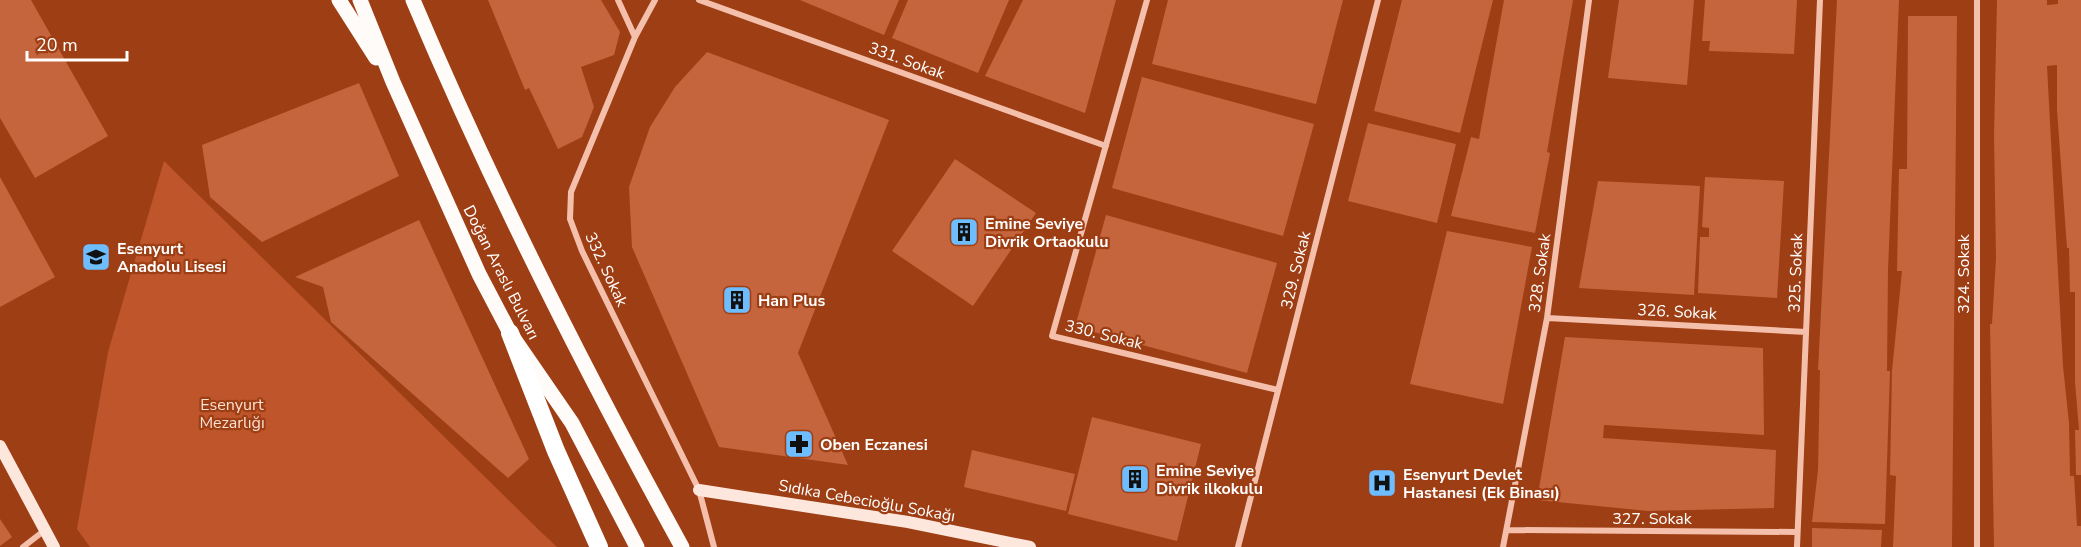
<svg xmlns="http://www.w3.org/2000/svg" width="2081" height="547" font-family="'Nunito Sans',sans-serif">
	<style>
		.green { fill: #be552b }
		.building { fill: #c5653d }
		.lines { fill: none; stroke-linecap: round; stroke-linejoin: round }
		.street { stroke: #f4c0ac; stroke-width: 6 }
		.secondary { stroke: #fde6db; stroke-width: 12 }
		.primary { stroke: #fffbf8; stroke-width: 15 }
		.highway { stroke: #fff; stroke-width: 18 }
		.labels { text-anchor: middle; stroke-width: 4.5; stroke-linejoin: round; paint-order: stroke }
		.street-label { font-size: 16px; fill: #fff; stroke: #9e3e14 }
		.poi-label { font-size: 16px; font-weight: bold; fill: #fff; stroke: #9e3e14; text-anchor: start }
		.park-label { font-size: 16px; fill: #fde0d4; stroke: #9e3e14 }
	</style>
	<rect width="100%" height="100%" fill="#9e3e14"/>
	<path class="green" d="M 164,161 L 540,531 L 557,547 L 90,547 L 77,529 L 108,352 Z"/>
	<path class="building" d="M 0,0 L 31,0 L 108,136 L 35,178 L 0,118 Z
		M 488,0 L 601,0 L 620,32 L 614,55 L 581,67 L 594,107 L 582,137 L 558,149 L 529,88 L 525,90 Z
		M 800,0 L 899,0 L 884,35 Z
		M 908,0 L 1009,0 L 978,73 L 892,38 Z
		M 1023,0 L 1116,0 L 1085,113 L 985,76 Z
		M 1168,0 L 1343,0 L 1316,104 L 1152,64 Z
		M 1402,0 L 1493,0 L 1460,133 L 1374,111 Z
		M 1504,0 L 1573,0 L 1547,152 L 1550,153 L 1535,233 L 1451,216 L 1471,137 L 1479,139 Z
		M 1619,0 L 1694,0 L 1687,85 L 1608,78 Z
		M 1705,0 L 1797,0 L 1794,54 L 1709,51 L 1710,41 L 1702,41 Z
		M 1837,0 L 1899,0 L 1888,270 L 1887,371 L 1890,371 L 1885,524 L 1812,522 L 1818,470 L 1820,370 L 1818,370 Z
		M 1997,0 L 2047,0 L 2047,5 L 2058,4 L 2058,0 L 2081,0 L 2081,475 L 2076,475 L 2075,430 L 2079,430 L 2075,382 L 2075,292 L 2070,292 L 2069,248 L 2067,248 L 2057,110 L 2057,65 L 2047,66 L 2063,366 L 2069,423 L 2070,476 L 2074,476 L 2077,526 L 2081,526 L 2081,547 L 1994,547 L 1990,324 L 1992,324 L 1996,258 L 1994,136 Z
		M 1908,16 L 1957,16 L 1952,547 L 1893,547 L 1896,476 L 1890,475 L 1892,371 L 1902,271 L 1897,271 L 1899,169 L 1907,169 Z
		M 707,52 L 889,120 L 798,353 L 848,465 L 719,447 L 632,247 L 629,187 L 650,127 L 675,87 Z
		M 1142,77 L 1314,124 L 1283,236 L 1112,188 Z
		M 359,83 L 399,176 L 262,242 L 210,197 L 202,145 Z
		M 1368,123 L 1456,144 L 1437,223 L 1348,201 Z
		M 955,159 L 1036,213 L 973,306 L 892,251 Z
		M 0,177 L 55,277 L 0,307 Z
		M 1705,177 L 1784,181 L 1777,298 L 1698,293 L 1700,237 L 1709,237 L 1709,228 L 1702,227 Z
		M 1598,181 L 1700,186 L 1694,295 L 1579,288 Z
		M 1106,215 L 1277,263 L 1247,373 L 1075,327 Z
		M 419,220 L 529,459 L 508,478 L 331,322 L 323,287 L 295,277 Z
		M 1447,231 L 1532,247 L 1503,404 L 1410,384 Z
		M 1565,337 L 1763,348 L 1764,435 L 1604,425 L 1603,438 L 1776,450 L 1774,508 L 1648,511 L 1537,500 Z
		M 1092,417 L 1201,444 L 1177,541 L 1068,514 Z
		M 972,450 L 1075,474 L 1066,511 L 964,487 Z
		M 0,519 L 12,537 L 0,546 Z
		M 1812,528 L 1882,530 L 1881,547 L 1812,547 Z"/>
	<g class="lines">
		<path class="street" d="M 618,0 L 635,37
			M 655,0 L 635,37 L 571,192 L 570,219 L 582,251 L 699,490 L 714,547
			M 699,0 L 1106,146
			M 1147,0 L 1052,336 L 1278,390
			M 1977,0 L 1977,547
			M 1547,318 L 1806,332
			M 1507,530 L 1797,532
			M 23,547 L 45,530
			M 1238,547 L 1378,0
			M 1503,547 L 1547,318 L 1589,0
			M 1797,547 L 1820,0"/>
		<path class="secondary" d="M 0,446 L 54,547
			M 699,490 L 908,522 L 1030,547"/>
		<path class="primary" d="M 339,0 L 376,58
			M 360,0 L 393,82 L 479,274 L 510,333 L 572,423 L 637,547
			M 413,0 C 492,187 584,369 682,547"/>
		<path class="highway" d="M 510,333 L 556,451 L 599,547"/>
	</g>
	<defs>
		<g id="building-square" transform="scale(1.5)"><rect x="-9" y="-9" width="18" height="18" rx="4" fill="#6ebeff" stroke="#9e3e14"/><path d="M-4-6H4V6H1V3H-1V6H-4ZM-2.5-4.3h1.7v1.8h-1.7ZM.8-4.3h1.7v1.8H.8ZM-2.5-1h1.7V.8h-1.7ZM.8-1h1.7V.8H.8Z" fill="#111"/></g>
		<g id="school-square" transform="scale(1.5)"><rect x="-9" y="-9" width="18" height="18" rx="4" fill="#6ebeff" stroke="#9e3e14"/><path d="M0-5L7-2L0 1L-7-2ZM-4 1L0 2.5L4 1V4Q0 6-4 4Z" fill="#111"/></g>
		<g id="pharmacy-square" transform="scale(1.5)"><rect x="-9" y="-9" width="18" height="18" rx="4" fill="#6ebeff" stroke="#9e3e14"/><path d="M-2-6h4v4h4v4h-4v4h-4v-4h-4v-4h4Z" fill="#111"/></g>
		<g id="hospital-square" transform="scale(1.5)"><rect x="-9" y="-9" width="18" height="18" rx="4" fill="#6ebeff" stroke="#9e3e14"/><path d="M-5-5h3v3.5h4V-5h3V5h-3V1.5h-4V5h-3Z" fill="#111"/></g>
	</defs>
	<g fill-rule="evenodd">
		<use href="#building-square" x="964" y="232"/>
		<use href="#school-square" x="96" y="257"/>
		<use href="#building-square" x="737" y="300"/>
		<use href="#pharmacy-square" x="799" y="444"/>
		<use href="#building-square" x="1135" y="479"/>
		<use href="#hospital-square" x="1382" y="483"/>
	</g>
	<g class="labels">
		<g class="street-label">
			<text transform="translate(907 60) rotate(20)" y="6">331. Sokak</text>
			<text transform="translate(607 269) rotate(65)" y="6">332. Sokak</text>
			<text transform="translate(1295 270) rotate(-76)" y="6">329. Sokak</text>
			<text transform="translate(502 272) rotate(63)" y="6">Doğan Araslı Bulvarı</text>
			<text transform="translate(1539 273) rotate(-82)" y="6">328. Sokak</text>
			<text transform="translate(1795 273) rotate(-88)" y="6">325. Sokak</text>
			<text transform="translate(1963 274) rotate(-90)" y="6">324. Sokak</text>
			<text transform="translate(1677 311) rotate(3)" y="6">326. Sokak</text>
			<text transform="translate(1104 334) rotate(14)" y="6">330. Sokak</text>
			<text transform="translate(867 500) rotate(10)" y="6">Sıdıka Cebecioğlu Sokağı</text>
			<text x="1652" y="524">327. Sokak</text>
		</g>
		<g class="poi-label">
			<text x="985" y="229">Emine Seviye<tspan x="985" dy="18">Divrik Ortaokulu</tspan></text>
			<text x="117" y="254">Esenyurt<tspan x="117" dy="18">Anadolu Lisesi</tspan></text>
			<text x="758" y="306">Han Plus</text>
			<text x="820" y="450">Oben Eczanesi</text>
			<text x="1156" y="476">Emine Seviye<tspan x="1156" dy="18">Divrik ilkokulu</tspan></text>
			<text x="1403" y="480">Esenyurt Devlet<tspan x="1403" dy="18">Hastanesi (Ek Binası)</tspan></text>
		</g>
		<g class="park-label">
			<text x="232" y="410">Esenyurt<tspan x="232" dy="18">Mezarlığı</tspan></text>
		</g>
	</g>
	<path d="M27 51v9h100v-9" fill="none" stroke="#ffffff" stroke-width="3"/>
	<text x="36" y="51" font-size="18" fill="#ffffff" stroke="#9e3e14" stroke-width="4.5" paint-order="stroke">20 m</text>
</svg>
